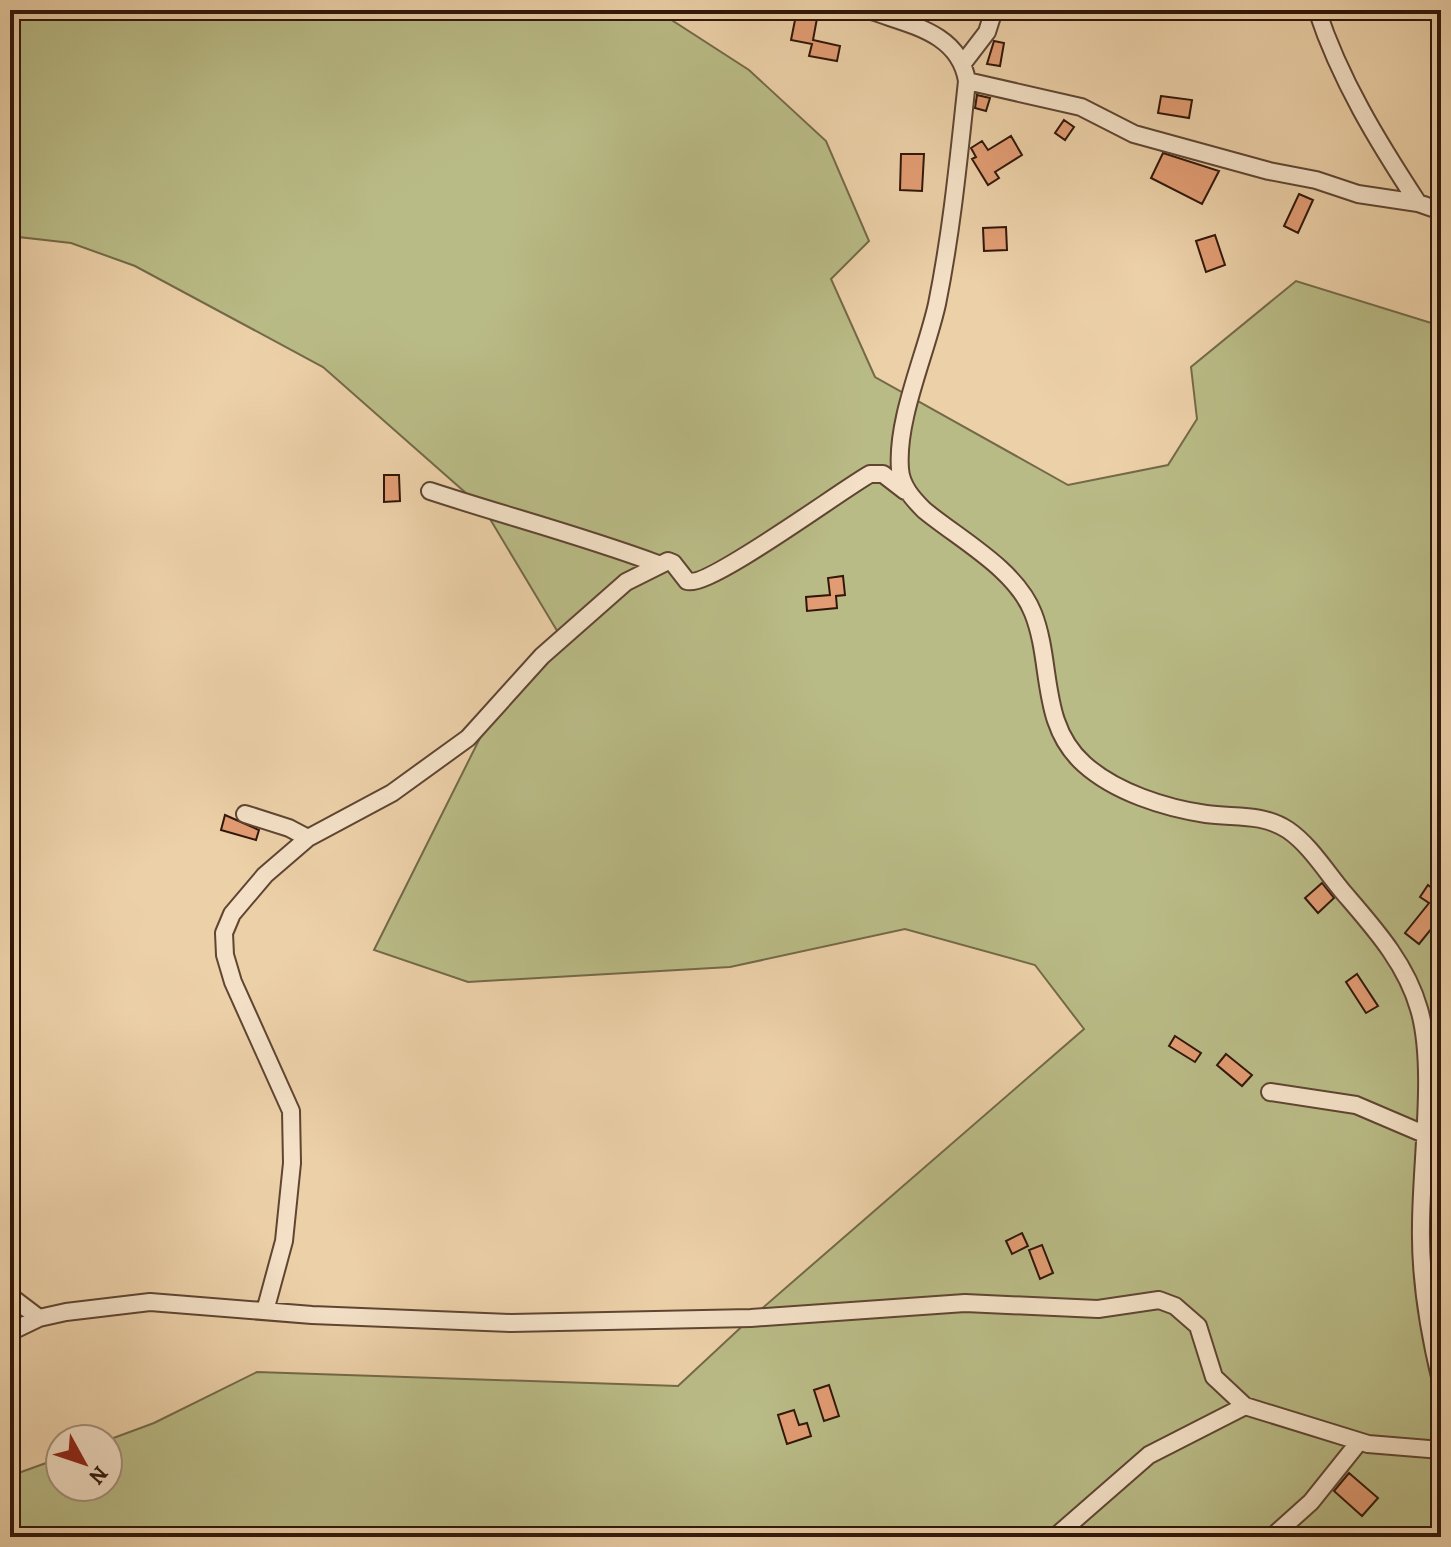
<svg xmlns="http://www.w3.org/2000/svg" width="1451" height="1547" font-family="Alegreya,serif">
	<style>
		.green { fill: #b9bb86; stroke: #746948; stroke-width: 2 }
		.building { fill: #e29c73; stroke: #30170a; stroke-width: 2 }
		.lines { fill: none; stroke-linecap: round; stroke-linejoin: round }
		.minor-casing { stroke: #5f4532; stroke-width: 20 }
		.minor { stroke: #f3e0c6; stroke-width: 16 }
	</style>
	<rect width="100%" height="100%" fill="#ecd0a8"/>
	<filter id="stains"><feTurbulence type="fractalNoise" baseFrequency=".0025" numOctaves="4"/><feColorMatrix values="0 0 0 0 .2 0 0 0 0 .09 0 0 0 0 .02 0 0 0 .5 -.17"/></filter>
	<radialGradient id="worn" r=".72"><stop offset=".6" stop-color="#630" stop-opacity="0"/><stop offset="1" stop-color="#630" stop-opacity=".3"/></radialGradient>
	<path class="green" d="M 10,10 L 656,10 L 749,70 L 826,141 L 869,241 L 831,279 L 875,377 L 1068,485 L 1168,465 L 1197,419 L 1191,367 L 1296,281 L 1441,326 L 1441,1537 L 10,1537 L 10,1476 L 60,1458 L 60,1487 L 108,1487 L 108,1440 L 154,1423 L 257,1372 L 678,1386 L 751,1318 L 1084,1029 L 1035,965 L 905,929 L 730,967 L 468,982 L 374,950 L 491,716 L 562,639 L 484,509 L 323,367 L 135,266 L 71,243 L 10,236 Z"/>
	<path class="building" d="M 797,10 L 818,13 L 813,40 L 840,46 L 837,61 L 809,56 L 812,44 L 791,40 Z
		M 994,41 L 1004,43 L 1000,66 L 987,64 Z
		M 977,95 L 990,98 L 986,111 L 975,108 Z
		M 1161,96 L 1192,100 L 1189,118 L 1158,113 Z
		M 1064,120 L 1074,127 L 1065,140 L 1055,133 Z
		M 1011,136 L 1022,155 L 995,172 L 999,178 L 988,185 L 972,159 L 976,157 L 971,148 L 982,141 L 988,150 Z
		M 1163,153 L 1219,171 L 1202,204 L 1151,178 Z
		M 901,154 L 924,154 L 922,191 L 900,190 Z
		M 1299,194 L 1313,200 L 1298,233 L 1284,226 Z
		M 1006,227 L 1007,250 L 984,251 L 983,228 Z
		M 1215,235 L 1225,265 L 1206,272 L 1196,241 Z
		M 384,475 L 399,475 L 400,501 L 384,502 Z
		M 843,576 L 845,595 L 836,596 L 837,608 L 807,611 L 806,597 L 830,595 L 828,578 Z
		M 225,815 L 259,830 L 256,840 L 221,830 Z
		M 1322,883 L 1334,898 L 1318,913 L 1305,898 Z
		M 1428,885 L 1437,892 L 1441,887 L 1441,917 L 1419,944 L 1405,933 L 1429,903 L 1420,897 Z
		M 1357,974 L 1378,1006 L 1366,1013 L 1346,982 Z
		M 1175,1036 L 1201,1053 L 1195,1062 L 1169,1046 Z
		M 1226,1054 L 1252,1075 L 1242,1086 L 1217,1065 Z
		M 1022,1233 L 1028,1246 L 1012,1254 L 1006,1241 Z
		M 1042,1245 L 1053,1273 L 1040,1279 L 1029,1250 Z
		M 829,1385 L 839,1416 L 824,1421 L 814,1390 Z
		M 794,1410 L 799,1425 L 807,1423 L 811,1436 L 787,1444 L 778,1415 Z
		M 1349,1473 L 1378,1498 L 1362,1516 L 1334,1491 Z"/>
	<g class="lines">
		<g class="minor-casing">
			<path id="minor" d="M 869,10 C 909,25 959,32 967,81 C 959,155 952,230 937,304 C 926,354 896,419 900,469 C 901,486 913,499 924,510 C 959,539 1016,569 1033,613 C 1053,663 1039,724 1084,764 C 1115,792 1165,808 1206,814 C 1235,818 1262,813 1288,830 C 1310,845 1327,873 1344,893 C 1374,928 1406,963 1419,1009 C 1436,1065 1421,1164 1421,1226 C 1420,1277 1429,1332 1441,1381
				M 1317,10 C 1340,80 1378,142 1418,203
				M 964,62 L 987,32 L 994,10
				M 967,81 L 1081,107 L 1134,134 L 1269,171 L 1316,180 L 1358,194 L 1418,203 L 1441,211
				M 430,491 C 506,516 583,536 658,564
				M 245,814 L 289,828 L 308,838
				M 1270,1092 L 1356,1105 L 1424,1134
				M 10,1296 L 39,1318
				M 265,1311 L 284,1241 L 292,1163 L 291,1111 L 233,982 L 225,955 L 224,933 L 232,914 L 265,875 L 308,838 L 392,793 L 468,738 L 542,656 L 626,582 L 668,561 L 673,563 L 687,581 C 708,589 841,490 870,474 L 883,474 L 905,491
				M 10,1332 L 39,1318 L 66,1312 L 150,1302 L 312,1315 L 511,1323 L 751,1318 L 965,1303 L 1098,1309 L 1159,1300 L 1175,1306 L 1198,1326 L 1214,1377 L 1245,1406 L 1368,1444 L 1441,1450
				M 1055,1537 L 1149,1455 L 1245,1406
				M 1272,1537 L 1311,1502 L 1359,1442"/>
		</g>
		<use href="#minor" class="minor"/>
	</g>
	<rect width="1451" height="1547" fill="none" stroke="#ecd0a8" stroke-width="40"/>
	<rect x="12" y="12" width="1427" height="1523" fill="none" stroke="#30170a" stroke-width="4"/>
	<rect x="20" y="20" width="1411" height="1507" fill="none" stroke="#30170a" stroke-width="2"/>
	<g transform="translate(84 1463) rotate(130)"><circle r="38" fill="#f3e0c6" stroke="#a5907b" stroke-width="2"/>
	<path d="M0-6L14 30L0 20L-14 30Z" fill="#8f2418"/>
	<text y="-12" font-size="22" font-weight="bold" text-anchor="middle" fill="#30170a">N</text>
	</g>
	<rect width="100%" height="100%" filter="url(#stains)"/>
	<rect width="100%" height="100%" fill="url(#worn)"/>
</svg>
